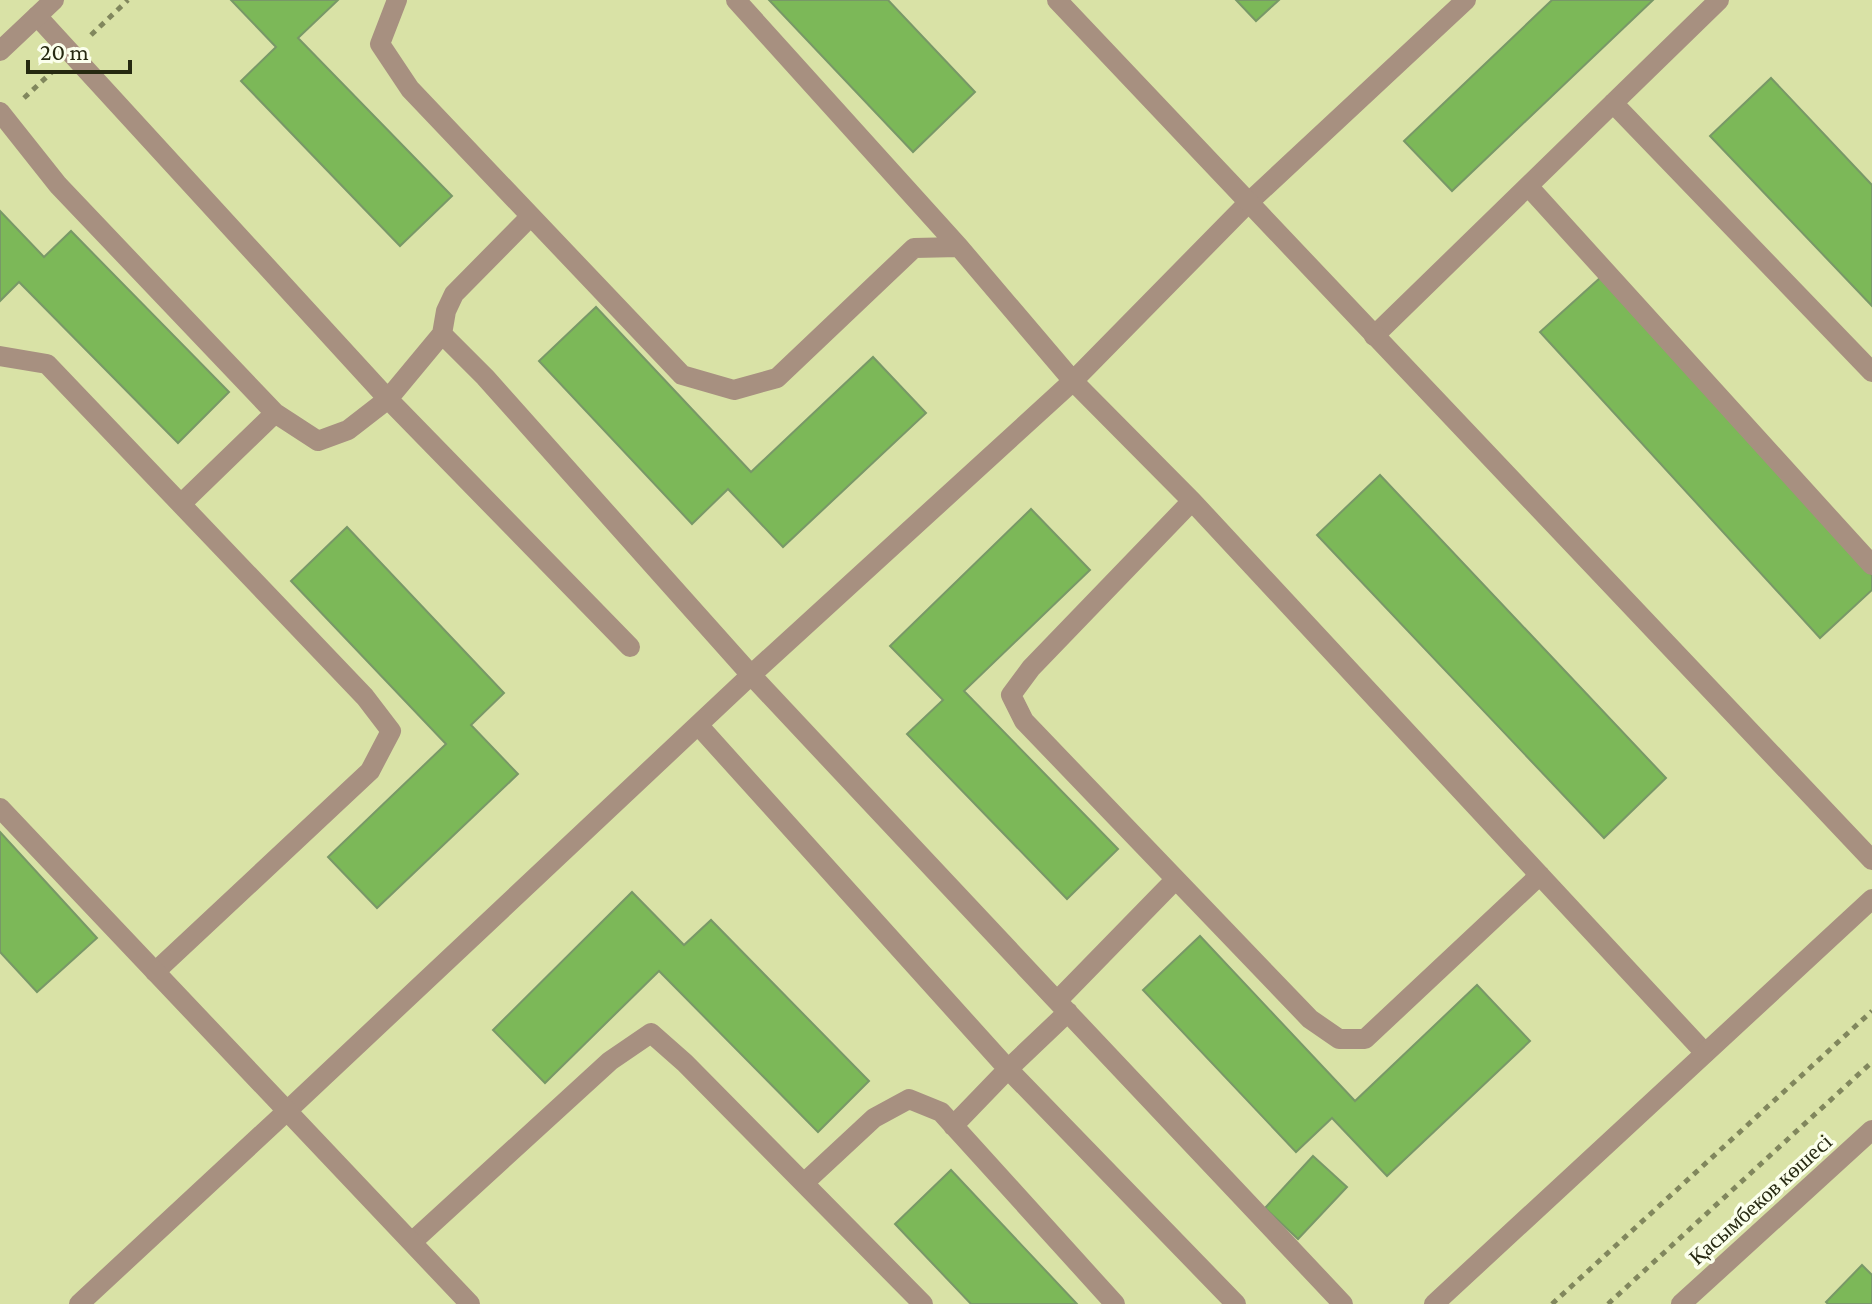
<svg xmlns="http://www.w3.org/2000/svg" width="1872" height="1304" font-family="'Crimson Pro',serif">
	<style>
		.building { fill: #7cb858; stroke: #789867; stroke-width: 2 }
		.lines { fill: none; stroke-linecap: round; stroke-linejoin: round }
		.path { stroke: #81875d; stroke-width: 5; stroke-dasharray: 6 6; stroke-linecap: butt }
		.lane { stroke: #a79080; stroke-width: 20 }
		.street { stroke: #a79080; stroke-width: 20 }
		.labels { text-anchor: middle; stroke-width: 7; stroke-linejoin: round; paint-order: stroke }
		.street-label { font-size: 22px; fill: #262911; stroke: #fbffec }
	</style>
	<rect width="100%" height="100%" fill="#d9e2a6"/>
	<path class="building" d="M 231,0 L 338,0 L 298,38 L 452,196 L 400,246 L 241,81 L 276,47 Z
		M 769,0 L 888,0 L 975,92 L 913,152 Z
		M 1236,0 L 1279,0 L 1256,21 Z
		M 1552,0 L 1653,0 L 1452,191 L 1404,141 Z
		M 1771,78 L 1872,185 L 1872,306 L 1710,136 Z
		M 0,211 L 44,257 L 71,231 L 229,392 L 178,443 L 19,282 L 0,301 Z
		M 1600,278 L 1872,575 L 1872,590 L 1820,638 L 1540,332 Z
		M 596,307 L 751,472 L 873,357 L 926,413 L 783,547 L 728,489 L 692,524 L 539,361 Z
		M 1380,475 L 1666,778 L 1604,838 L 1317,535 Z
		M 1031,509 L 1090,570 L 964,691 L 1118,849 L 1067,899 L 907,734 L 943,700 L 890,646 Z
		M 347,527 L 504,693 L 471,725 L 518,774 L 377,908 L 328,857 L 446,744 L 291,581 Z
		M 0,832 L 97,938 L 37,992 L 0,952 Z
		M 632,892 L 684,945 L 711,920 L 869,1081 L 818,1132 L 659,971 L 545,1083 L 493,1030 Z
		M 1200,936 L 1355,1101 L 1477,985 L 1530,1041 L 1387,1176 L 1332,1118 L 1296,1152 L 1143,990 Z
		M 1313,1156 L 1347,1187 L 1298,1239 L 1265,1208 Z
		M 951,1170 L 1077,1304 L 971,1304 L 895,1224 Z
		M 1862,1265 L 1872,1275 L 1872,1304 L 1828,1304 L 1826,1302 Z"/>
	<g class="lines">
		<path class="path" d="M 91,35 L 128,0
			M 24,98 L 52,72
			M 1552,1304 L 1872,1011
			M 1608,1304 L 1872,1062"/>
		<path class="lane" d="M 397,0 L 380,44 L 410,89 L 682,375 L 734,390 L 777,378 L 914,248 L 959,247 L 1073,381 L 1192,501 L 1705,1053
			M 736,0 L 959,247
			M 37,16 L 388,399 L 630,647
			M 1613,103 L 1872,372
			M 0,112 L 58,185 L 275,413 L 318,441 L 348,430 L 388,399 L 442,334
			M 1528,186 L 1872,565
			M 531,216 L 454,294 L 446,311 L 442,334 L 485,377 L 751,675 L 1057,1001
			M 1374,336 L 1719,0
			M 0,356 L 47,364 L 365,697 L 391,731 L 370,771 L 155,972
			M 1192,501 L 1031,668 L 1011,695 L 1024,721 L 1310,1019 L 1339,1039 L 1365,1039 L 1540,875
			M 181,504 L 275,413
			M 699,726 L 1008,1069 L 1236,1304
			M 1175,880 L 1057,1001 L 1343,1304
			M 287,1111 L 751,675 L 1073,381 L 1248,203 L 1466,0
			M 953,1126 L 1008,1069 L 1068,1012
			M 804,1183 L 874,1118 L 909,1099 L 941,1112 L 1115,1304
			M 412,1242 L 610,1061 L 651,1033 L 685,1063 L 923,1304"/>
		<path class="street" d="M 1057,0 L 1872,860
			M 0,51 L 54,0
			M 0,808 L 470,1304
			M 79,1304 L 287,1111
			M 1434,1304 L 1872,899
			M 1681,1304 L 1872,1130"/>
	</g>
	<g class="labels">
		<g class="street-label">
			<text transform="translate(1760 1199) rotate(-42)" y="8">Қасымбеков көшесі</text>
		</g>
	</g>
	<path d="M28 60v12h102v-12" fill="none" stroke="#262911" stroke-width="4"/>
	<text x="40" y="60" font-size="24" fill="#262911" stroke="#fbffec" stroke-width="6" paint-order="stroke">20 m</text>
</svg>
